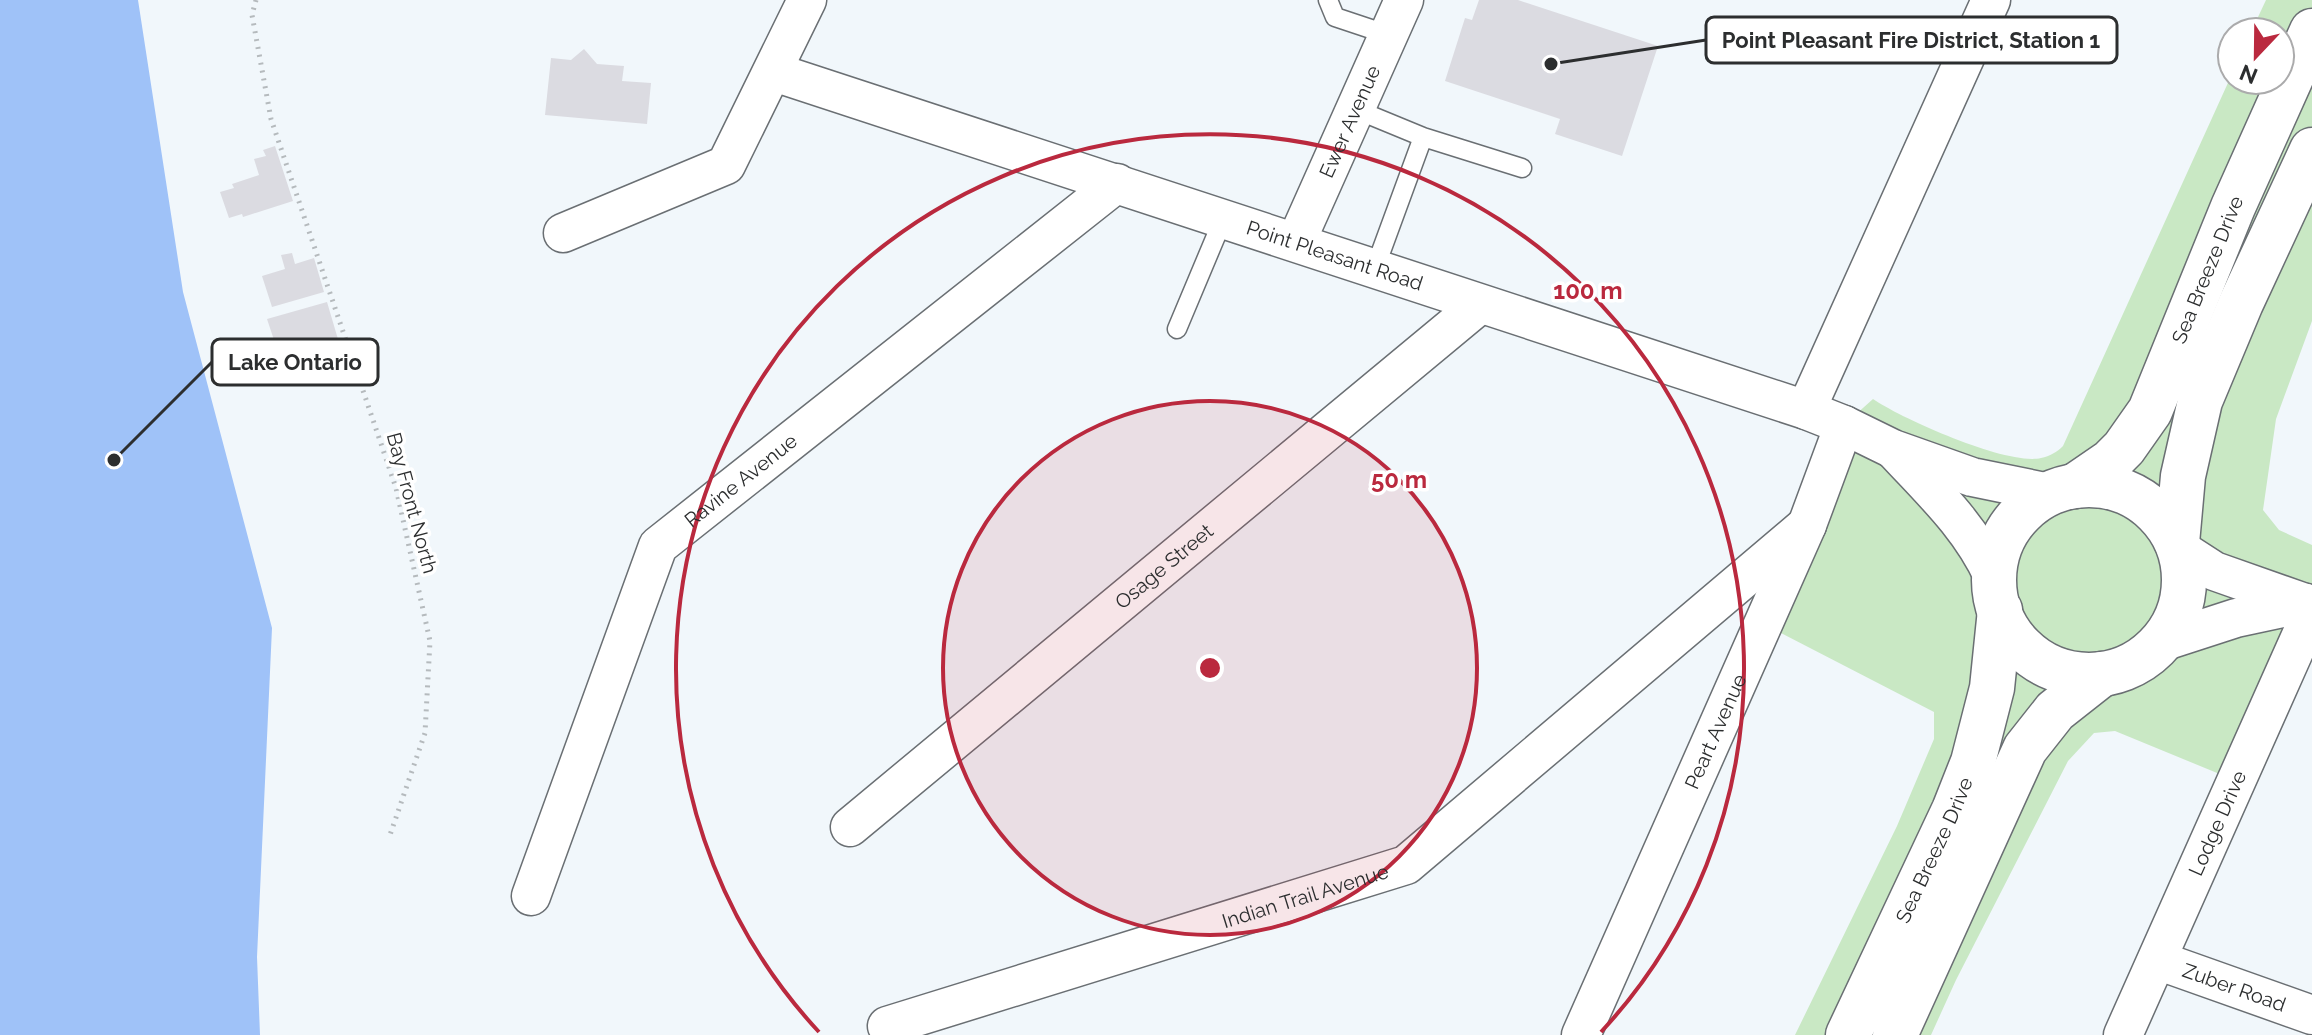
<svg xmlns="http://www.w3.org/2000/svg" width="2312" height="1035" font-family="Raleway,sans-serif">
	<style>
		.green { fill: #c9e8c4 }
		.water { fill: #9fc2f8 }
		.building { fill: #dbdbe1 }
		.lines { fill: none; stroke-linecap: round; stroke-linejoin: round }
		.service-casing { stroke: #6a6f73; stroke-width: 21 }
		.minor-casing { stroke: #6a6f73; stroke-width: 41 }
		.primary-casing { stroke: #6a6f73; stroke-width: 47 }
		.path { stroke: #b5babd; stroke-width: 5; stroke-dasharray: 2 6; stroke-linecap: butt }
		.service { stroke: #fff; stroke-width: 18 }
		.minor { stroke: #fff; stroke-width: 38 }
		.primary { stroke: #fff; stroke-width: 44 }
		.ring { fill: none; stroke: #ba293e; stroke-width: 4 }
		.labels { text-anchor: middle; stroke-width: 7; stroke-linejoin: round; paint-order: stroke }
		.street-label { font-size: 20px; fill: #2c2e2f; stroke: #fff }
		.centre { fill: #ba293e; stroke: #fff; stroke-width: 4 }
		.ring-label { font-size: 24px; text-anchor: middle; font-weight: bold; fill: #ba293e; stroke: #fff; stroke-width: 7; stroke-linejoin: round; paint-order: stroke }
		.leader { fill: none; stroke: #2c2e2f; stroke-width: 3 }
		.callout-dot { fill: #2c2e2f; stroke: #fff; stroke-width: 3 }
		.callout { fill: #fff; stroke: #2c2e2f; stroke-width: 3 }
		.callout-label { font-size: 22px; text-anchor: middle; font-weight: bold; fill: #2c2e2f }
	</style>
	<rect width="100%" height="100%" fill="#f1f7fb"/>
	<path class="green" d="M 2266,0 L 2312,0 L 2312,321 L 2276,419 L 2263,510 L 2279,530 L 2312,545 L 2312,621 L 2222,775 L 2115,731 L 2094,733 L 2068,761 L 1956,980 L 1931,1035 L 1795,1035 L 1897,826 L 1934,739 L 1934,712 L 1779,632 L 1844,425 L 1873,399 C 1902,419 2008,466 2041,458 C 2050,456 2057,452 2063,446 L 2232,74 L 2232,80 L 2280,80 L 2280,32 L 2251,32 Z"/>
	<path class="water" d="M 0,0 L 138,0 L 183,292 L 272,628 L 257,957 L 260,1035 L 0,1035 Z"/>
	<path class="building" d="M 1479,0 L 1518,0 L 1658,46 L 1622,156 L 1555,134 L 1560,119 L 1445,81 L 1465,18 L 1472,20 Z
		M 584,49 L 597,64 L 624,66 L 622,81 L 651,83 L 647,124 L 545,115 L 551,58 L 571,60 Z
		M 275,146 L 293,201 L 243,217 L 242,214 L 229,218 L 220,192 L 234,188 L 232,184 L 259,175 L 254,159 L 266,156 L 263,150 Z
		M 292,253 L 295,264 L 314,258 L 324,292 L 272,307 L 262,276 L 285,269 L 281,255 Z
		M 327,302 L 340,346 L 312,354 L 309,343 L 278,352 L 267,319 Z"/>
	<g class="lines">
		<g class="service-casing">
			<path id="service" d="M 1328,0 L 1335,17 L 1389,35
				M 1355,109 L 1423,137 L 1522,168
				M 1375,268 L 1423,137
				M 1177,329 L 1224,217"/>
		</g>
		<g class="minor-casing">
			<g id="minor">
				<path id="s1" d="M 774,72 L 1806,410 L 1844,425 L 1893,449 L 1972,477 L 2050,493"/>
				<path d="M 563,233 L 726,165 L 807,0"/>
				<path id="s2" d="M 1296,242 L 1404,0"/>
				<path d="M 1806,410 L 1991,0"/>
				<path d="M 1895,451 C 1932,491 1970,526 1993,576"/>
				<path d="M 2180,549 L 2214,571 L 2305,603"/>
				<path d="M 2162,642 L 2236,618 L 2306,603"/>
				<path id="s3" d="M 850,827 L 1479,305"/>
				<path id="s4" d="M 531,896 L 658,546 L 1117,183"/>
				<path id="s5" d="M 2157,960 L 2312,1015"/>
				<path id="s6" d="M 887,1026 L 1406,865 L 1807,525"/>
				<path id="s7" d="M 1581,1035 L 1807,525 L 1844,425"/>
				<path id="s8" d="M 2123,1035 L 2312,611"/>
			</g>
		</g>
		<g class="primary-casing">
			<g id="primary">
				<circle cx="2089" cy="580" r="95"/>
				<path id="s9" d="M 2075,486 L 2110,462 L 2124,448 L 2150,411 L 2233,207 L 2312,31"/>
				<path d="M 2177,543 L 2183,476 L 2200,401 L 2241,303 L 2312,150"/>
				<path id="s10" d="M 1848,1035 L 1954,810 L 1973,762 L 1992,688 L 2000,610"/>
				<path d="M 1895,1035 L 2025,749 L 2055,711 L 2102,674"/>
			</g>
		</g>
		<path class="path" d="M 256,0 L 252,15 L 271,119 L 396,488 L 430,641 L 425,733 L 390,835"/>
		<use href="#service" class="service"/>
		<use href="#minor" class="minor"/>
		<use href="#primary" class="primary"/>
	</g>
	<circle cx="1210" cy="668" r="267" fill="#ba293e" fill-opacity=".12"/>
	<g class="ring">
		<circle cx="1210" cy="668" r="267"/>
		<path d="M819 1032A534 534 0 1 1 1601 1032"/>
	</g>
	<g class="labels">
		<g class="street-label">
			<text dy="7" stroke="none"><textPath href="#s2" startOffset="132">Ewer Avenue</textPath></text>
			<text dy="7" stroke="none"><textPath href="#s1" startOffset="590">Point Pleasant Road</textPath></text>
			<text dy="7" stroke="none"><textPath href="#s9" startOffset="260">Sea Breeze Drive</textPath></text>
			<text dy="7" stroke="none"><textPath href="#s4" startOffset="478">Ravine Avenue</textPath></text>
			<text transform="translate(412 503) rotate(75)" y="7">Bay Front North</text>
			<text dy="7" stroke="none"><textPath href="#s3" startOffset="408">Osage Street</textPath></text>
			<text dy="7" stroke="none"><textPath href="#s7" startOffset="332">Peart Avenue</textPath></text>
			<text dy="7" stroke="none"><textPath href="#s8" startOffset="232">Lodge Drive</textPath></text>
			<text dy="7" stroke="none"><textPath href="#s10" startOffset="204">Sea Breeze Drive</textPath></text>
			<text dy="7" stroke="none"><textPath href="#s6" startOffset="438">Indian Trail Avenue</textPath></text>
			<text dy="7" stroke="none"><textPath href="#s5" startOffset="82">Zuber Road</textPath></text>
		</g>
	</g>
	<circle cx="1210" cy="668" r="12" class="centre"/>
	<g class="ring-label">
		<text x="1588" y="299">100 m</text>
		<text x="1399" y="488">50 m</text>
	</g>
	<path class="leader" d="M1551 64L1706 40M114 460L212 362"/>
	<g class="callout-dot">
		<circle cx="1551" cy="64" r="8"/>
		<circle cx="114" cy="460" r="8"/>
	</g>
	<g class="callout">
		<rect x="1706" y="17" width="411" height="46" rx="8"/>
		<rect x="212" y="339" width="166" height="46" rx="8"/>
	</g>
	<g class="callout-label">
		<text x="1911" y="48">Point Pleasant Fire District, Station 1</text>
		<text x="295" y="370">Lake Ontario</text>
	</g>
	<g transform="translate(2256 56) rotate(202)"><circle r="38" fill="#ffffff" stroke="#ababac" stroke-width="2"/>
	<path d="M0-6L14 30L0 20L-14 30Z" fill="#ba293e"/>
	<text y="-12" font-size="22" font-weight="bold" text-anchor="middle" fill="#2c2e2f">N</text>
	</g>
</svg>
